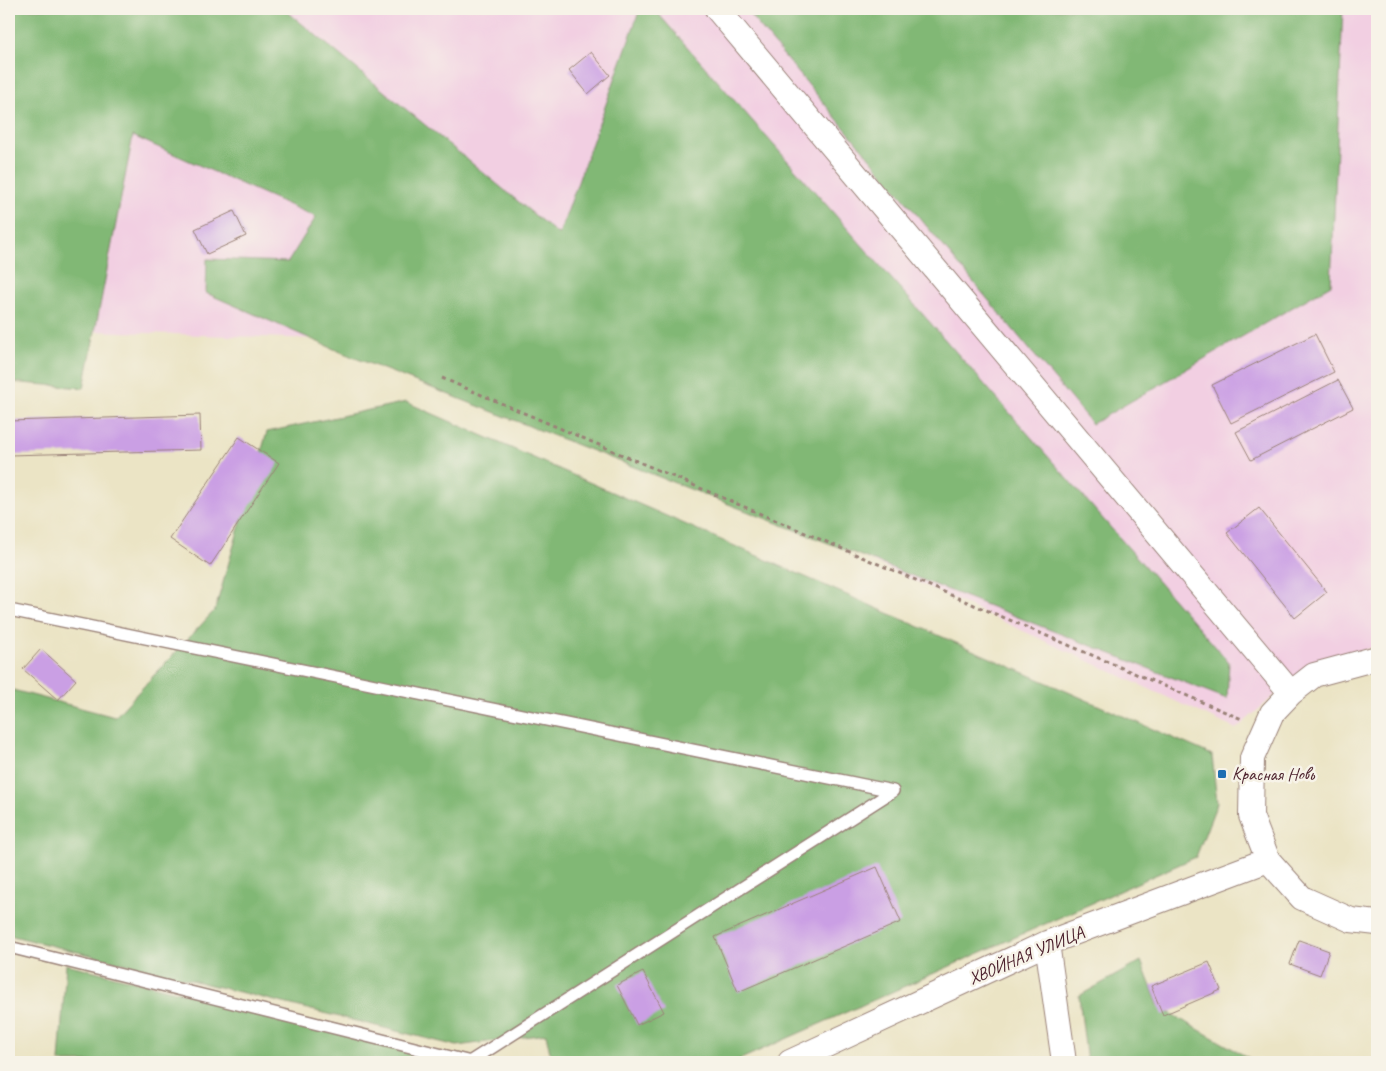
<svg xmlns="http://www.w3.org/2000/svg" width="1386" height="1071" font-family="Caveat,sans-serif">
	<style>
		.built { fill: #f2cfe2 }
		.forest { fill: #81b875; stroke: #666c50 }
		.building { fill: #ca9fe4 }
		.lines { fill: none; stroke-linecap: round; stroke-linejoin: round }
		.service-casing { stroke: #9a8278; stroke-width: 14 }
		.minor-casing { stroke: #9a8278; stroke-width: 26 }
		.path { stroke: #9a8278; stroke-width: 3; stroke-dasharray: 4 4; stroke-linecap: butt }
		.service { stroke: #fff; stroke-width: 11 }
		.minor { stroke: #fff; stroke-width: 24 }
		.poi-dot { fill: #1f6fb2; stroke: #f7f3e8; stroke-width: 2 }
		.labels { text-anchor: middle; stroke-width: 5; stroke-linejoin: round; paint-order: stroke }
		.poi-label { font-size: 18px; fill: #4a1f2b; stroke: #f7f3e8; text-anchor: start }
		.street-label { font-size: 18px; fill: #4a1f2b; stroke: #f7f3e8 }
	</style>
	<rect width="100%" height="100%" fill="#f7f3e8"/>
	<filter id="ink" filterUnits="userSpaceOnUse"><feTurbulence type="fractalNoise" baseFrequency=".02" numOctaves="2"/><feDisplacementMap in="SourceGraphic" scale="10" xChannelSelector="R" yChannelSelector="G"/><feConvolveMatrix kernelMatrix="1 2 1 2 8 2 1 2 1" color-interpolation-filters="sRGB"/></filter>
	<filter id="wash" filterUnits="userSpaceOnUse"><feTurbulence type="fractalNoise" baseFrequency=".0096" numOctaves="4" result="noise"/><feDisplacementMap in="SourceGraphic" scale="20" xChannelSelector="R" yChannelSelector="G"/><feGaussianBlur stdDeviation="1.12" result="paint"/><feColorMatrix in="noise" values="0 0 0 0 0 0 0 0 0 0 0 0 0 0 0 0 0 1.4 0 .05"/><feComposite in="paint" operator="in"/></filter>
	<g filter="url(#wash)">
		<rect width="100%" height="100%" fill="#ebe4c5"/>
		<path class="built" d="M 9,9 L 1377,9 L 1377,646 L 1306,668 L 1236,729 L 396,342 L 9,328 Z"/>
		<path class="forest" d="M 9,9 L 284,9 L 559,235 L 640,9 L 654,9 L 1229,662 L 1227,699 L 350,356 L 206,293 L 207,259 L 288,262 L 316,217 L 133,136 L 84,388 L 9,382 Z
			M 745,9 L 1343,9 L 1331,285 L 1092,424 Z
			M 406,402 L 1212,755 L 1217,803 L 1196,857 L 734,1062 L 552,1062 L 546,1034 L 457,1046 L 9,935 L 9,689 L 115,717 L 215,610 L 267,432 Z
			M 1141,961 L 1159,1007 L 1256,1062 L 1087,1062 L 1079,996 Z
			M 66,964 L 440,1056 L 442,1062 L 59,1062 Z"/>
		<g id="blocks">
			<path class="building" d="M 591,52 L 610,75 L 588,94 L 569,70 Z
				M 234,211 L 246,236 L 207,254 L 195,229 Z
				M 1315,334 L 1334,372 L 1231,423 L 1212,385 Z
				M 1338,380 L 1353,408 L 1251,460 L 1236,432 Z
				M 200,415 L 201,450 L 9,455 L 9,421 Z
				M 239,437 L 279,463 L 210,566 L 170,539 Z
				M 1259,508 L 1327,592 L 1295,618 L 1227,533 Z
				M 41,649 L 76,680 L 58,700 L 23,669 Z
				M 877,867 L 901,922 L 738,992 L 715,937 Z
				M 1299,940 L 1329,951 L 1320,975 L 1290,964 Z
				M 1209,962 L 1221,990 L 1163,1015 L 1151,986 Z
				M 643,972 L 664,1012 L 637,1025 L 617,985 Z"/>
		</g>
	</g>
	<g filter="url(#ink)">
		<use href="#blocks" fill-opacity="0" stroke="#9a8278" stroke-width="1"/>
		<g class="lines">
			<g class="service-casing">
				<path id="service" d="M 9,610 L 893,791 L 471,1061
					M 9,947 L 471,1062"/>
			</g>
			<g class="minor-casing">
				<path id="minor" d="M 717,9 L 1291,693
					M 1377,658 L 1314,675 L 1291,693 L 1272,713 L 1252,758 L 1251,816 L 1268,860 L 1302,898 L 1351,920 L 1377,923
					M 1047,943 L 1064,1062
					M 790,1062 L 1047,943 L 1268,860"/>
			</g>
			<path class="path" d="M 442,378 L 1244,720"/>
			<use href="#service" class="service"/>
			<use href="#minor" class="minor"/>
		</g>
	</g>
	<rect class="poi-dot" x="1217" y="769" width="10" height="10" rx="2.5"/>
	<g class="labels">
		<g class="poi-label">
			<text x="1232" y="780">Красная Новь</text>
		</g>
		<g class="street-label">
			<text transform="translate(1026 955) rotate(-23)" y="6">ХВОЙНАЯ УЛИЦА</text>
		</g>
	</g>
	<rect width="1386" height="1071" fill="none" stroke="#f7f3e8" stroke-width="30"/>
</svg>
